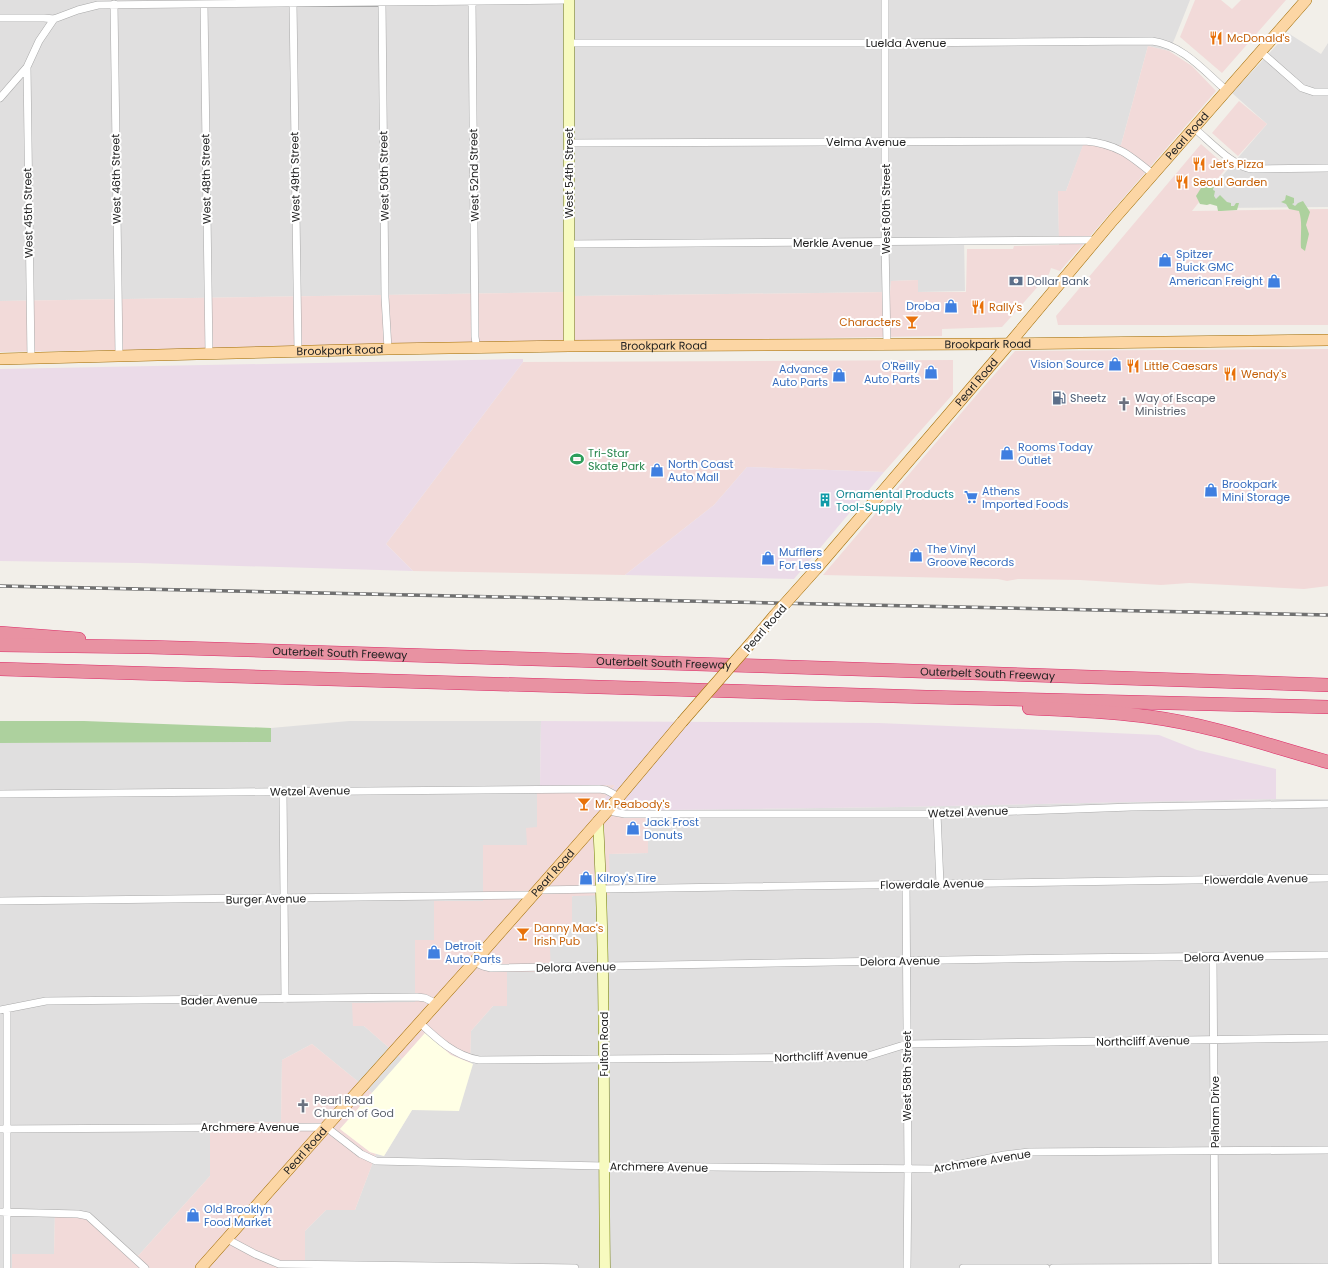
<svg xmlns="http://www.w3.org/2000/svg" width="1328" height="1268" font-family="Poppins,sans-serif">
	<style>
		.residential { fill: #e0dfdf }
		.commercial { fill: #f2dad9 }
		.industrial { fill: #ebdbe8 }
		.education { fill: #ffffe5 }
		.forest { fill: #add19e }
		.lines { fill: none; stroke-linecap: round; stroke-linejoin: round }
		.street-casing { stroke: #a9a9a9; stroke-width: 8 }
		.secondary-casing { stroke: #707d05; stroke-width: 11 }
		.primary-casing { stroke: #a06b00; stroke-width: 12 }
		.highway-casing { stroke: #dc2a67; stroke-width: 14 }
		.street { stroke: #fff; stroke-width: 7 }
		.secondary { stroke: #f7fabf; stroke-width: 10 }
		.primary { stroke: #fcd6a4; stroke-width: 11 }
		.highway { stroke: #e892a2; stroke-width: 13 }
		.rail-casing { stroke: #707070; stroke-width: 3.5 }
		.rail { stroke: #fff; stroke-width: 2; stroke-dasharray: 6; stroke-linecap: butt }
		.primary-bridge-casing { stroke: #a06b00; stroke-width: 12; stroke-linecap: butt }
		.primary-bridge { stroke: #fcd6a4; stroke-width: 11 }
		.labels { text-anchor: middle; stroke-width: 4; stroke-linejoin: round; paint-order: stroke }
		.food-label { font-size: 11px; fill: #c56008; stroke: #fff; text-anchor: start }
		.street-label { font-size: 11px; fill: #222; stroke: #fff }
		.shop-label { font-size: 11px; fill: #366cbe; stroke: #fff; text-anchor: start }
		.service-label { font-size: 11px; fill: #4e5e75; stroke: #fff; text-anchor: start }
		.worship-label { font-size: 11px; fill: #5b616d; stroke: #fff; text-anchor: start }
		.leisure-label { font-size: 11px; fill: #27864d; stroke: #fff; text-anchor: start }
		.culture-label { font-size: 11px; fill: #0d838f; stroke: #fff; text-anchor: start }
	</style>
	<rect width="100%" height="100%" fill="#f2efe9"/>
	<path class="residential" d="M 0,0 L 1190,0 L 1175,38 L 1169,51 L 1148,46 L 1121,145 L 1083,146 L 1066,191 L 1058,191 L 1059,236 L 964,239 L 965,291 L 918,292 L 917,280 L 891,281 L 890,292 L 575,296 L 565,292 L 0,301 Z
		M 1288,33 L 1321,54 L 1328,43 L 1328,207 L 1222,208 L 1205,196 L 1267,124 L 1232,93 Z
		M 349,721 L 541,721 L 540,786 L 537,786 L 537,828 L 527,845 L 483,901 L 434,940 L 415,941 L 415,1003 L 364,1026 L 402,1059 L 372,1093 L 312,1044 L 282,1060 L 281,1122 L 210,1123 L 210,1176 L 138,1256 L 85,1212 L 55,1211 L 54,1254 L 12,1254 L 12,1268 L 0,1268 L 0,743 L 271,742 L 271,728 Z
		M 1276,799 L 1328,799 L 1328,1268 L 305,1268 L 305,1231 L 326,1210 L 355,1210 L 376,1154 L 384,1156 L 412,1110 L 473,1064 L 470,1063 L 471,1031 L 493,1006 L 507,972 L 609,854 L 648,853 L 648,810 L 900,807 Z"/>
	<path class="commercial" d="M 1195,0 L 1221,0 L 1232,9 L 1241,0 L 1286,0 L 1222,73 L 1180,37 Z
		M 1148,46 L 1169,51 L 1192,66 L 1216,91 L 1060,271 L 1051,268 L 1049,274 L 1002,327 L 942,329 L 942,336 L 0,352 L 0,301 L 565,292 L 575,296 L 890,292 L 891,281 L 918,280 L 918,292 L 966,292 L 967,249 L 1013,249 L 1014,246 L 1059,245 L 1058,191 L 1066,191 L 1083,145 L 1121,145 Z
		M 1239,101 L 1267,124 L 1238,156 L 1212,133 Z
		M 1201,144 L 1227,167 L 1192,211 L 1328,209 L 1328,325 L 1058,325 L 1056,316 Z
		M 1328,349 L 1328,586 L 1304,589 L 1189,583 L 1161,585 L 1080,580 L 1018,579 L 1007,581 L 998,579 L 823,575 L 980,391 L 1015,351 Z
		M 953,360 L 953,394 L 884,472 L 747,467 L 714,505 L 625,575 L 413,571 L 386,544 L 523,362 Z
		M 615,785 L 595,811 L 648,810 L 648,853 L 609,854 L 610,895 L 572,896 L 572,924 L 549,924 L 551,972 L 507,972 L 507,1006 L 493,1006 L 471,1031 L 470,1063 L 451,1055 L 425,1033 L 402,1059 L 364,1026 L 353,1026 L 352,1003 L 415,1002 L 415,940 L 434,940 L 434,901 L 483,901 L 483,845 L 527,845 L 526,828 L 537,827 L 537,786 Z
		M 312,1044 L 372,1093 L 340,1129 L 370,1152 L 376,1154 L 355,1210 L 326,1210 L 305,1231 L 305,1268 L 12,1268 L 12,1254 L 54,1254 L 55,1211 L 85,1212 L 138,1256 L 210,1176 L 210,1123 L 281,1122 L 282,1060 Z"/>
	<path class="industrial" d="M 523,359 L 523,362 L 386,544 L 413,571 L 138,563 L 0,561 L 0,369 Z
		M 747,467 L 884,472 L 794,579 L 625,575 L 714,505 Z
		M 541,721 L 879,723 L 1159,735 L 1197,750 L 1276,769 L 1276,799 L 900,807 L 595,811 L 615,785 L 540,786 Z"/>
	<path class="education" d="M 425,1033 L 451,1055 L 473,1064 L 459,1111 L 412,1110 L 384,1156 L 370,1152 L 340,1129 Z"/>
	<path class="forest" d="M 1214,186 L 1213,190 L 1215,191 L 1214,196 L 1216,199 L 1220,195 L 1227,202 L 1231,203 L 1231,206 L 1234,206 L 1236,203 L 1239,203 L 1237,210 L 1221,211 L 1218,211 L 1217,206 L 1210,204 L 1207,205 L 1200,204 L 1196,196 L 1201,188 Z
		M 1286,195 L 1294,198 L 1294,203 L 1292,204 L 1295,206 L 1298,203 L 1303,201 L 1310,212 L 1306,225 L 1309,234 L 1305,251 L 1301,248 C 1300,236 1303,223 1299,211 L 1289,209 L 1286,204 L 1281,202 L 1285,200 Z
		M 0,721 L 84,721 L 271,728 L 271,742 L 0,743 Z"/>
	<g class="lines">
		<g class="street-casing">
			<path id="street" d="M 885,0 L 885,242 L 887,345
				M 472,1 L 475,337 L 477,349
				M 293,3 L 298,351
				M 382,3 L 385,297 L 388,349
				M 114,4 L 119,355
				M 204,4 L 209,353
				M 0,18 L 44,18 L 54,19 L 78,10 L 98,5 L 569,0
				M 569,43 L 891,43 L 1152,41 C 1183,45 1204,71 1226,90
				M 1261,52 L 1302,88 L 1314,92 L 1328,92
				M 27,67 L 31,358
				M 0,98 L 27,67 L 39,41 L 54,19
				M 1195,129 C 1210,141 1234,168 1253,169 L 1328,168
				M 569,143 L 1085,141 C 1117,144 1130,155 1154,175
				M 569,244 L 1097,240
				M 283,792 L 285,999
				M 0,794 L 599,789 L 606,790 L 619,797
				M 609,809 L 614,812 L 625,814 L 937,814 L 1131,807 L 1328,804
				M 937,814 L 940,884
				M 906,884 L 908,1170 L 907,1268
				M 536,890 L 1328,878
				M 0,901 L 531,895
				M 1213,957 L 1215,1268
				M 474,962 L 483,966 L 491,968 L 1064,958 L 1328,955
				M 0,1010 L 46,1001 L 417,997 L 425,998 L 437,1004
				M 420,1023 C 437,1039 455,1056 479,1060 L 865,1057 L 907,1044 L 1328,1038
				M 0,1129 L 326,1127 L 361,1154 L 376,1161 L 604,1166 L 937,1169 L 1004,1155 L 1029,1152 L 1328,1150
				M 0,1212 L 78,1214 L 88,1216 L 145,1268
				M 227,1239 L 255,1254 L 279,1264 L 575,1268
				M 7,1268 L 7,1009
				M 963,1268 L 1046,1268
				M 1053,1268 L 1328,1267"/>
		</g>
		<g class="secondary-casing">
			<path id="secondary" d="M 569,0 L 569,346
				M 598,821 C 606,970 603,1119 605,1268"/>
		</g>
		<g class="primary-casing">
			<g id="primary">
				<path id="s1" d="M 0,359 L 388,349 L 569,346 L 989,344 L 1328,340"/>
				<path id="s2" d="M 817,568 L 1009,344 L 1113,220 L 1306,0"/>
				<path d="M 757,636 L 774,616"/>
				<path id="s3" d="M 201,1268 L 326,1127 L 474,962 L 609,809 L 682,722"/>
			</g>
		</g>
		<g class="highway-casing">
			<g id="highway">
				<path d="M 0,633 L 79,639"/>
				<path id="s4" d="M 0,645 L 148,647 L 762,666 L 1328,685"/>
				<path d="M 0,669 L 926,697 L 1328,707"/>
				<path d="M 1029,708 C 1070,710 1111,711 1151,717 C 1211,725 1270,746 1328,762"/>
			</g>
		</g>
		<use href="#street" class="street"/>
		<use href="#secondary" class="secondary"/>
		<use href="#primary" class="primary"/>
		<use href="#highway" class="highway"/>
		<g class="rail-casing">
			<path id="rail" d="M 0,586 L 1328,615"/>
		</g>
		<use href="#rail" class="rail"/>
		<g class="primary-bridge-casing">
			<path id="primary-bridge" d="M 774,616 L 817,568
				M 682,722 L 757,636"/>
		</g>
		<use href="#primary-bridge" class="primary-bridge"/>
	</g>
	<defs>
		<g id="restaurant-bare" transform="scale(1.08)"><path d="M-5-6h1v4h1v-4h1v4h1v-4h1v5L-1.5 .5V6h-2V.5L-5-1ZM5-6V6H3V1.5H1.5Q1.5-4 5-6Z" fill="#e8710a" stroke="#fff" stroke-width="2.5" paint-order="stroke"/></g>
		<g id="shop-bare" transform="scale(1.08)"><path d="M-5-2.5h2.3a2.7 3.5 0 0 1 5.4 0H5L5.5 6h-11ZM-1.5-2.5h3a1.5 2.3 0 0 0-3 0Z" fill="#3f7fe0" stroke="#fff" stroke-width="2.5" paint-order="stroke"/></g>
		<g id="bank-bare" transform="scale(1.08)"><path d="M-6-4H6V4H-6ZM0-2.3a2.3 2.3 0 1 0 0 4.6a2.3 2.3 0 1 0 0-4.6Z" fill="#5c6f8a" stroke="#fff" stroke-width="2.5" paint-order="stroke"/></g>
		<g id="bar-bare" transform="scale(1.08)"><path d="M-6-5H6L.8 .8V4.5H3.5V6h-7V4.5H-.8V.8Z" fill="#e8710a" stroke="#fff" stroke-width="2.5" paint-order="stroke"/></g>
		<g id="fuel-bare" transform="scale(1.08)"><path d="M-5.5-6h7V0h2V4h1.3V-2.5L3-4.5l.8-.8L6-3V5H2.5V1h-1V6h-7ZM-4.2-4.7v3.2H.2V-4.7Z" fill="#5c6f8a" stroke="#fff" stroke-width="2.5" paint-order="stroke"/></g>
		<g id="church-bare" transform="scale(1.08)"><path d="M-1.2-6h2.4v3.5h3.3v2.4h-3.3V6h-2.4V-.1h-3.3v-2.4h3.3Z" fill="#6b7280" stroke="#fff" stroke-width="2.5" paint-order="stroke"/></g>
		<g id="stadium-bare" transform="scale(1.08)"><path d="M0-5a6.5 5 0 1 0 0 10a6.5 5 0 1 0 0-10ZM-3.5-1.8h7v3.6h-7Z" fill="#2e9e5b" stroke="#fff" stroke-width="2.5" paint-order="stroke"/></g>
		<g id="supermarket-bare" transform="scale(1.08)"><path d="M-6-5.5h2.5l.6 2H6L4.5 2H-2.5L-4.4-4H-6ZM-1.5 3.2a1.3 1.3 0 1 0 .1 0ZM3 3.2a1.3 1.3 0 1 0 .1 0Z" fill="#3f7fe0" stroke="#fff" stroke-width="2.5" paint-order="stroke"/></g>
		<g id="building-bare" transform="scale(1.08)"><path d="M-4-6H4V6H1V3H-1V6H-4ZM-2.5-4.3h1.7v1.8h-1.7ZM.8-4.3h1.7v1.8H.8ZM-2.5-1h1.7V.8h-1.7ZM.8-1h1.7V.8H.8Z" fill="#0f9aa8" stroke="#fff" stroke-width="2.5" paint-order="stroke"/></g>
	</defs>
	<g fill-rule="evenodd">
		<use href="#restaurant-bare" x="1216" y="38"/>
		<use href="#restaurant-bare" x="1199" y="164"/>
		<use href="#restaurant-bare" x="1182" y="182"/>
		<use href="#shop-bare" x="1165" y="260"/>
		<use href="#bank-bare" x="1016" y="281"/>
		<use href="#shop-bare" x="1274" y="281"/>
		<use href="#shop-bare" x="951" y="306"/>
		<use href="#restaurant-bare" x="978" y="307"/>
		<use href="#bar-bare" x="912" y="322"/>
		<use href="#shop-bare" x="1115" y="364"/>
		<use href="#restaurant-bare" x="1133" y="366"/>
		<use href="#shop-bare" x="931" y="372"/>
		<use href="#restaurant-bare" x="1230" y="374"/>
		<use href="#shop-bare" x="839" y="375"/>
		<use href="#fuel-bare" x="1059" y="398"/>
		<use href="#church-bare" x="1124" y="404"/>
		<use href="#shop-bare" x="1007" y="453"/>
		<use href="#stadium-bare" x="577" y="459"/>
		<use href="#shop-bare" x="657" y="470"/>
		<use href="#shop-bare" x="1211" y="490"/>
		<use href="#supermarket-bare" x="971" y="497"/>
		<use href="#building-bare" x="825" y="500"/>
		<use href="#shop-bare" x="916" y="555"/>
		<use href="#shop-bare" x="768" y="558"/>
		<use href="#bar-bare" x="584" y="804"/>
		<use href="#shop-bare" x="633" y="828"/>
		<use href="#shop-bare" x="586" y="878"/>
		<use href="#bar-bare" x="523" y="934"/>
		<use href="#shop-bare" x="434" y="952"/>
		<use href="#church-bare" x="303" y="1106"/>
		<use href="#shop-bare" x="193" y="1215"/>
	</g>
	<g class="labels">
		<g class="food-label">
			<text x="1227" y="42">McDonald's</text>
			<text x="1210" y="168">Jet's Pizza</text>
			<text x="1193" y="186">Seoul Garden</text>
			<text x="989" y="311">Rally's</text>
			<text x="901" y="326" text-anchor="end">Characters</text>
			<text x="1144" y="370">Little Caesars</text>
			<text x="1241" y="378">Wendy's</text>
			<text x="595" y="808">Mr. Peabody's</text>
			<text x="534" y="932">Danny Mac's<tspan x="534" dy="13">Irish Pub</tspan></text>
		</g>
		<g class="street-label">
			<text x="906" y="47">Luelda Avenue</text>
			<text dy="4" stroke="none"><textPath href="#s2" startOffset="569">Pearl Road</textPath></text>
			<text x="866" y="146">Velma Avenue</text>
			<text transform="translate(569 173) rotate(-90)" y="4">West 54th Street</text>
			<text transform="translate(474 175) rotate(-91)" y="4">West 52nd Street</text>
			<text transform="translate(384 176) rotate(-91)" y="4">West 50th Street</text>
			<text transform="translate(295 177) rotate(-91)" y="4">West 49th Street</text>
			<text transform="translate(116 179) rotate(-91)" y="4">West 46th Street</text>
			<text transform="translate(206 179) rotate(-91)" y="4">West 48th Street</text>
			<text transform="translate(886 209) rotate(-90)" y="4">West 60th Street</text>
			<text transform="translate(28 213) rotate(-91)" y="4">West 45th Street</text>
			<text x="833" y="247">Merkle Avenue</text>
			<text dy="4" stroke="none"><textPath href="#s1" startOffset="988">Brookpark Road</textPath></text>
			<text dy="4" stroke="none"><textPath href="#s1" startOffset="664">Brookpark Road</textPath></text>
			<text dy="4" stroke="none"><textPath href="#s1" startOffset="340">Brookpark Road</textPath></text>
			<text dy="4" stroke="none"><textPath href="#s2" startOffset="245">Pearl Road</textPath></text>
			<text transform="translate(765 628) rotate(-49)" y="4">Pearl Road</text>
			<text dy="4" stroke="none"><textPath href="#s4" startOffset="340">Outerbelt South Freeway</textPath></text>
			<text dy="4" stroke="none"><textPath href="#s4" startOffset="664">Outerbelt South Freeway</textPath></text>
			<text dy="4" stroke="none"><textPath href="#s4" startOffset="988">Outerbelt South Freeway</textPath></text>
			<text transform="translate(310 791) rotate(-1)" y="4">Wetzel Avenue</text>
			<text transform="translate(968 812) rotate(-2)" y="4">Wetzel Avenue</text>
			<text dy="4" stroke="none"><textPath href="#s3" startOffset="529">Pearl Road</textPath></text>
			<text transform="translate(1256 879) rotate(-1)" y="4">Flowerdale Avenue</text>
			<text transform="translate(932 884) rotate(-1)" y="4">Flowerdale Avenue</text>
			<text transform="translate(266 899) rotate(-1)" y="4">Burger Avenue</text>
			<text transform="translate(1224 957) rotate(-1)" y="4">Delora Avenue</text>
			<text transform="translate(900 961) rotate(-1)" y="4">Delora Avenue</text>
			<text transform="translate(576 967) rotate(-1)" y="4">Delora Avenue</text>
			<text transform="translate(219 1000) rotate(-1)" y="4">Bader Avenue</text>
			<text transform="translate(1143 1041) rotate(-1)" y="4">Northcliff Avenue</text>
			<text transform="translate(604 1044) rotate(-90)" y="4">Fulton Road</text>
			<text transform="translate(821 1056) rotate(-2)" y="4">Northcliff Avenue</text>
			<text transform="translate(907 1076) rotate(-90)" y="4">West 58th Street</text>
			<text transform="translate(1215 1112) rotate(-90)" y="4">Pelham Drive</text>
			<text x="250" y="1131">Archmere Avenue</text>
			<text dy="4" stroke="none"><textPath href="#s3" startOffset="157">Pearl Road</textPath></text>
			<text transform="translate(982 1161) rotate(-9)" y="4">Archmere Avenue</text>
			<text transform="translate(659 1167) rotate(1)" y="4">Archmere Avenue</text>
		</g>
		<g class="shop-label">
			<text x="1176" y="258">Spitzer<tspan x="1176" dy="13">Buick GMC</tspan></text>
			<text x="1263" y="285" text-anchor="end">American Freight</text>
			<text x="940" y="310" text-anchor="end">Droba</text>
			<text x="1104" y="368" text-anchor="end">Vision Source</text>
			<text x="920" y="370" text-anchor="end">O'Reilly<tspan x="920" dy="13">Auto Parts</tspan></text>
			<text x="828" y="373" text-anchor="end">Advance<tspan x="828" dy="13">Auto Parts</tspan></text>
			<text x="1018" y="451">Rooms Today<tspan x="1018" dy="13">Outlet</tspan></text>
			<text x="668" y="468">North Coast<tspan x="668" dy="13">Auto Mall</tspan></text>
			<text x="1222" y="488">Brookpark<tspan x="1222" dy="13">Mini Storage</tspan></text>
			<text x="982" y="495">Athens<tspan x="982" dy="13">Imported Foods</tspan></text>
			<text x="927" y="553">The Vinyl<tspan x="927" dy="13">Groove Records</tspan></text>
			<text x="779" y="556">Mufflers<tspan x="779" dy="13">For Less</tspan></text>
			<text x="644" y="826">Jack Frost<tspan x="644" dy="13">Donuts</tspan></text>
			<text x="597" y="882">Kilroy's Tire</text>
			<text x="445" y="950">Detroit<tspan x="445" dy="13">Auto Parts</tspan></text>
			<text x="204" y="1213">Old Brooklyn<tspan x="204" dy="13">Food Market</tspan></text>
		</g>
		<g class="service-label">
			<text x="1027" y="285">Dollar Bank</text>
			<text x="1070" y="402">Sheetz</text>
		</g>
		<g class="worship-label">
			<text x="1135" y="402">Way of Escape<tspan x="1135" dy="13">Ministries</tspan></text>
			<text x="314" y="1104">Pearl Road<tspan x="314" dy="13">Church of God</tspan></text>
		</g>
		<g class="leisure-label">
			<text x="588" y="457">Tri-Star<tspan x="588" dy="13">Skate Park</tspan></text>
		</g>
		<g class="culture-label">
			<text x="836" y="498">Ornamental Products<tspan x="836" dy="13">Tool-Supply</tspan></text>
		</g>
	</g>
</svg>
